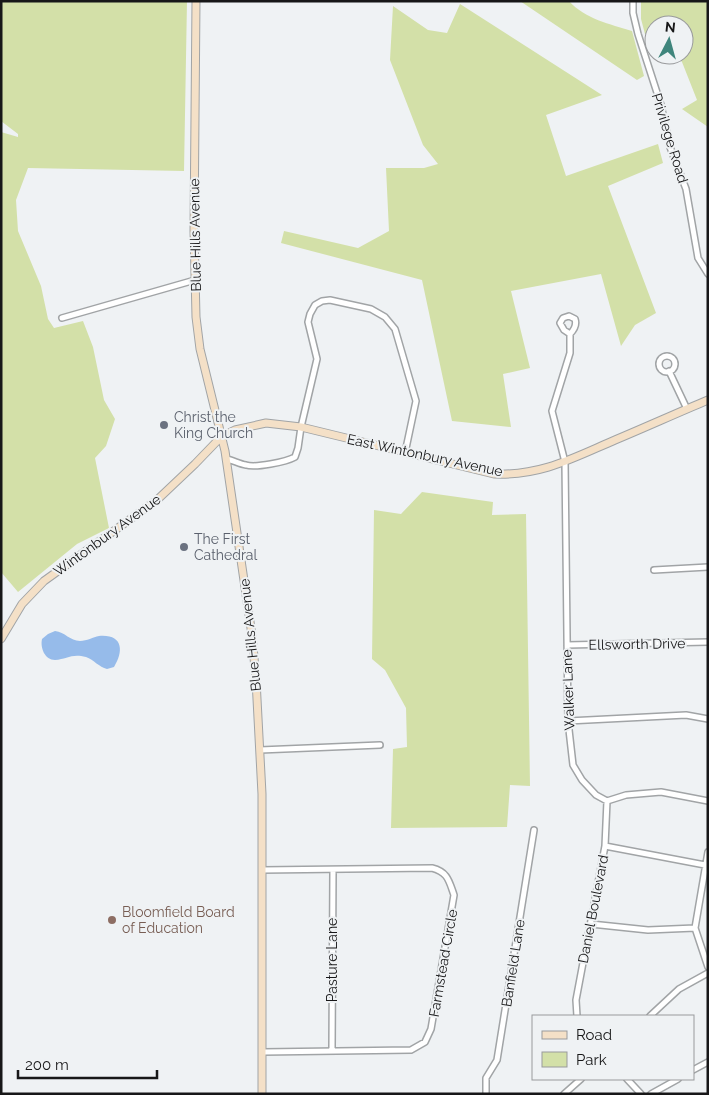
<svg xmlns="http://www.w3.org/2000/svg" width="709" height="1095" font-family="Raleway,sans-serif">
	<style>
		.green { fill: #d3e0a8 }
		.water { fill: #96bbea }
		.lines { fill: none; stroke-linecap: round; stroke-linejoin: round }
		.minor-casing { stroke: #a1a4a6; stroke-width: 8 }
		.secondary-casing { stroke: #a1a4a6; stroke-width: 9 }
		.minor { stroke: #fff; stroke-width: 5 }
		.secondary { stroke: #f4e0c7; stroke-width: 7 }
		.worship-dot { fill: #6b7280; stroke: #eff2f4; stroke-width: 2 }
		.education-dot { fill: #8d6e63; stroke: #eff2f4; stroke-width: 2 }
		.labels { text-anchor: middle; stroke-width: 4; stroke-linejoin: round; paint-order: stroke }
		.street-label { font-size: 14px; fill: #171718; stroke: #eff2f4 }
		.worship-label { font-size: 14px; fill: #5b616d; stroke: #eff2f4; text-anchor: start }
		.education-label { font-size: 14px; fill: #785e54; stroke: #eff2f4; text-anchor: start }
	</style>
	<rect width="100%" height="100%" fill="#eff2f4"/>
	<path class="green" d="M 1,1 L 187,1 L 184,171 L 28,168 L 16,200 L 18,231 L 41,286 L 48,319 L 54,328 L 83,321 L 93,347 L 104,400 L 115,419 L 106,446 L 95,458 L 109,528 L 77,544 L 18,592 L 1,572 L 1,132 L 18,137 L 18,134 L 1,121 Z
		M 520,1 L 569,1 C 585,19 610,24 632,31 L 644,76 L 637,80 Z
		M 641,1 L 708,1 L 708,127 L 682,109 L 697,100 L 682,62 L 676,55 L 684,55 L 684,25 L 654,25 L 654,38 L 645,34 L 641,19 Z
		M 460,4 L 602,95 L 546,115 L 566,176 L 658,144 L 663,163 L 608,186 L 656,313 L 635,325 L 621,346 L 601,274 L 511,291 L 530,368 L 503,374 L 511,427 L 452,421 L 422,280 L 281,243 L 284,231 L 358,248 L 389,231 L 386,168 L 424,168 L 438,164 L 423,145 L 390,60 L 393,6 L 428,30 L 447,33 Z
		M 422,492 L 493,502 L 492,515 L 526,514 L 530,786 L 510,785 L 507,827 L 391,828 L 393,749 L 407,747 L 406,708 L 385,670 L 372,659 L 374,510 L 401,514 Z"/>
	<path class="water" d="M 55,631 C 65,632 70,641 80,641 C 87,641 93,637 99,636 C 123,634 124,651 114,667 L 107,669 C 99,667 94,660 86,657 C 72,653 67,659 55,660 C 45,660 40,648 42,639 L 48,634 Z"/>
	<g class="lines">
		<g class="minor-casing">
			<path id="minor" d="M 633,1 L 633,13 L 638,34 L 661,105 L 670,147 L 686,189 L 698,258 L 708,274
				M 62,318 L 195,280
				M 570,334 L 564,330 L 560,323 L 563,318 L 569,316 L 575,319 C 577,325 574,330 570,334 L 570,353 L 552,411 L 565,462 L 568,721 L 573,765 L 582,780 L 596,795 L 607,801 L 626,795 L 661,792 L 708,801
				M659 364a8 8 0 1 1 16 0a8 8 0 1 1-16 0Z
				M 669,371 L 687,409
				M 226,459 C 233,460 239,464 246,465 C 255,468 286,462 295,457 L 298,448 L 301,427 L 317,359 L 308,322 L 310,314 L 315,305 L 322,301 L 330,300 L 371,309 L 385,317 L 395,329 L 416,401 L 405,453
				M 654,570 L 708,567
				M 567,645 L 708,642
				M 568,721 L 686,715 L 708,719
				M 260,750 L 380,745
				M 605,846 L 705,865
				M 708,852 L 695,928 L 708,967
				M 262,870 L 432,868 C 448,872 449,881 454,895 L 431,1029 L 425,1042 L 411,1050 L 263,1052
				M 591,924 L 648,930 L 695,928
				M 577,1016 L 576,1000 L 605,846 L 607,801
				M 650,1016 L 679,989 L 708,973
				M 332,1050 L 333,870
				M 693,1070 L 708,1062
				M 627,1079 L 641,1094
				M 486,1094 L 486,1078 L 497,1060 L 534,830
				M 564,1094 L 581,1079
				M 651,1094 L 678,1079"/>
		</g>
		<g class="secondary-casing">
			<path id="secondary" d="M 196,1 L 194,231 L 196,317 L 200,349 L 225,451 L 252,635 L 256,680 L 262,794 L 262,1094
				M 1,639 L 22,604 L 44,581 L 157,500 L 195,464 L 221,437 L 235,430 L 266,423 L 301,427 L 494,474 C 541,476 573,458 615,440 C 646,427 677,413 708,400"/>
		</g>
		<use href="#minor" class="minor"/>
		<use href="#secondary" class="secondary"/>
	</g>
	<g class="worship-dot">
		<circle cx="164" cy="425" r="5"/>
		<circle cx="184" cy="547" r="5"/>
	</g>
	<circle class="education-dot" cx="112" cy="920" r="5"/>
	<g class="labels">
		<g class="street-label">
			<text transform="translate(670 138) rotate(73)" y="5">Privilege Road</text>
			<text transform="translate(195 235) rotate(-91)" y="5">Blue Hills Avenue</text>
			<text transform="translate(425 455) rotate(12)" y="5">East Wintonbury Avenue</text>
			<text transform="translate(107 535) rotate(-36)" y="5">Wintonbury Avenue</text>
			<text transform="translate(250 635) rotate(-96)" y="5">Blue Hills Avenue</text>
			<text transform="translate(637 644) rotate(-1)" y="5">Ellsworth Drive</text>
			<text transform="translate(568 690) rotate(-92)" y="5">Walker Lane</text>
			<text transform="translate(593 909) rotate(-79)" y="5">Daniel Boulevard</text>
			<text transform="translate(332 960) rotate(-90)" y="5">Pasture Lane</text>
			<text transform="translate(443 963) rotate(-80)" y="5">Farmstead Circle</text>
			<text transform="translate(513 963) rotate(-81)" y="5">Banfield Lane</text>
		</g>
		<g class="worship-label">
			<text x="174" y="422">Christ the<tspan x="174" dy="16">King Church</tspan></text>
			<text x="194" y="544">The First<tspan x="194" dy="16">Cathedral</tspan></text>
		</g>
		<g class="education-label">
			<text x="122" y="917">Bloomfield Board<tspan x="122" dy="16">of Education</tspan></text>
		</g>
	</g>
	<rect width="709" height="1095" fill="none" stroke="#171718" stroke-width="5"/>
	<rect x="532" y="1015" width="162" height="65" fill="#eff2f4" stroke="#999a9c"/>
	<rect x="542" y="1031" width="25" height="8" fill="#f4e0c7" stroke="#999a9c"/>
	<text x="576" y="1040" font-size="15" fill="#171718">Road</text>
	<rect x="542" y="1052" width="25" height="15" fill="#d3e0a8" stroke="#999a9c"/>
	<text x="576" y="1065" font-size="15" fill="#171718">Park</text>
	<g transform="translate(669 40) rotate(6)"><circle r="24" fill="#eff2f4" stroke="#999a9c"/>
	<path d="M0-4L9 19L0 12L-9 19Z" fill="#3f857c"/>
	<text y="-8" font-size="14" font-weight="bold" text-anchor="middle" fill="#171718">N</text>
	</g>
	<path d="M18 1070v8h139v-8" fill="none" stroke="#171718" stroke-width="2.5"/>
	<text x="25" y="1070" font-size="15" fill="#171718" stroke="#eff2f4" stroke-width="4" paint-order="stroke">200 m</text>
</svg>
